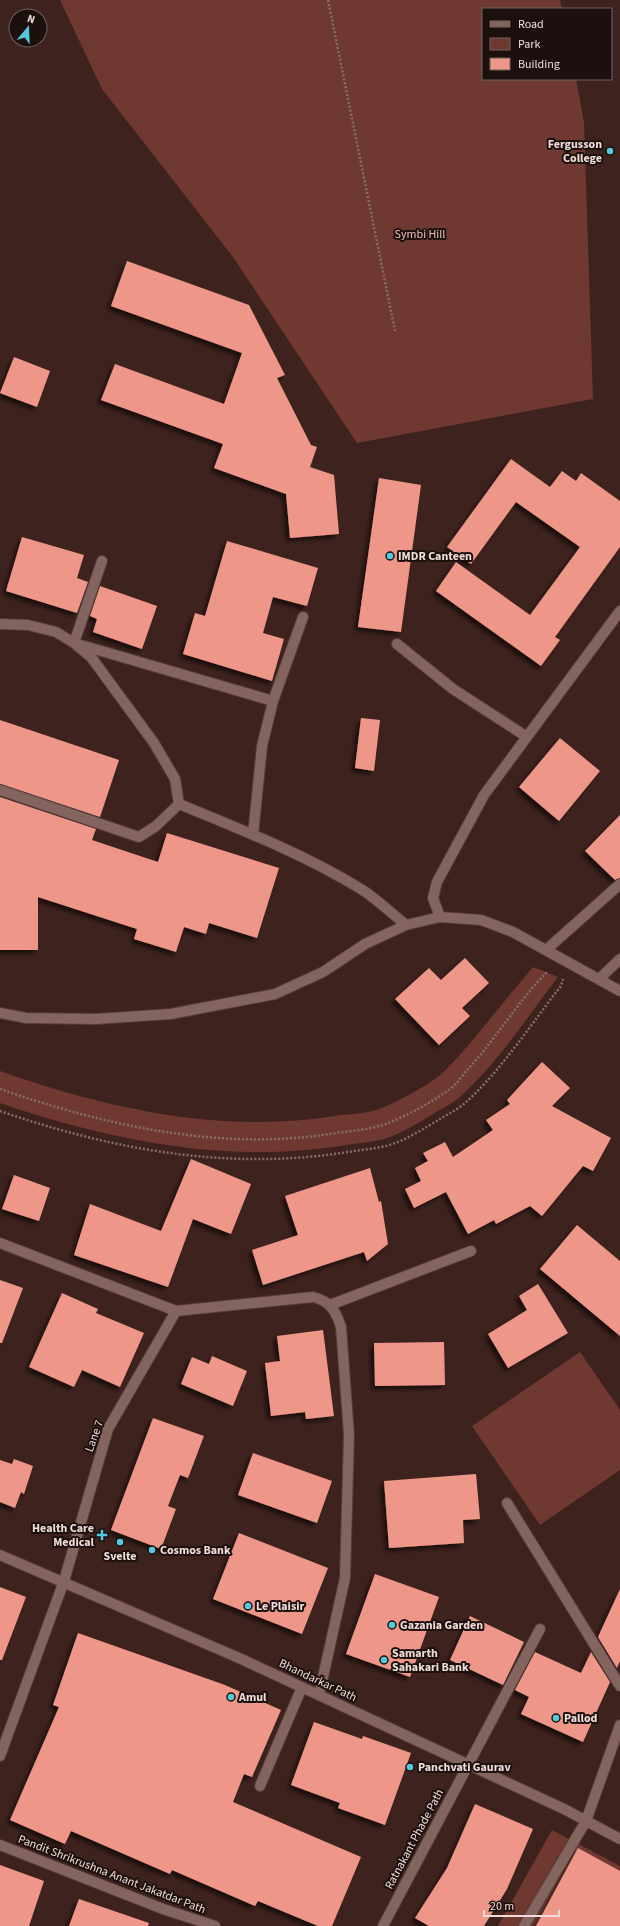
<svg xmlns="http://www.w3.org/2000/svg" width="620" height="1926" font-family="'Source Sans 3',sans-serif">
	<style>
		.green { fill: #6f3931 }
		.building { fill: #ee9788; filter: url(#shadow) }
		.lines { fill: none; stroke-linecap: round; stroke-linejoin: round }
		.minor-casing { stroke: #543d3a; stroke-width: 12 }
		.path { stroke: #866e6a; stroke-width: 2.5; stroke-dasharray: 2 2; stroke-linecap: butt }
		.minor { stroke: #84645e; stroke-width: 10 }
		.poi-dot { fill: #54cadd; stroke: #1c100e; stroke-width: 1.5 }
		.labels { text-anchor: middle; stroke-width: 4; stroke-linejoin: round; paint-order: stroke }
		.poi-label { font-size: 12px; font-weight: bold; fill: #f0ddda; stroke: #1c100e; text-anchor: start }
		.park-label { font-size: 12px; fill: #f0c2b9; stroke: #1c100e }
		.street-label { font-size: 12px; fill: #f0ddda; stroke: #1c100e }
	</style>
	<defs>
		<filter id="shadow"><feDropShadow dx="-3.5" dy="3.5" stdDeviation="2" flood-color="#0009"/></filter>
	</defs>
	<rect width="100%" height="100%" fill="#3e221e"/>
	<path class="green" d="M 60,0 L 560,0 L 562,9 L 483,9 L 483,79 L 576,79 L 584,122 L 593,399 L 357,443 L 233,257 L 102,89 Z
		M 533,967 L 558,977 C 527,1017 498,1063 460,1097 C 452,1104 441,1109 433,1114 C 418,1123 401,1134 384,1139 C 371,1143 355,1143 340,1146 C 225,1164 109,1140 0,1103 L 0,1071 C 107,1109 222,1134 335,1116 C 348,1114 364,1114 377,1110 C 394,1103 426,1087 440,1075 C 455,1062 468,1045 481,1030 C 498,1009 515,988 533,967 Z
		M 580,1352 L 620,1410 L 620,1470 L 540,1525 L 472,1426 Z
		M 552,1830 L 620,1866 L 620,1926 L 498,1926 Z"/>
	<path class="building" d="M 127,261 L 249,305 L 285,375 L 277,378 L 311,445 L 317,447 L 310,467 L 334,475 L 339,534 L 290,538 L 286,494 L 214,468 L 223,444 L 101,400 L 115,364 L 224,404 L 242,353 L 111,306 Z
		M 14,357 L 50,371 L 37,407 L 0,393 Z
		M 511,459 L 550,487 L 562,471 L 576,481 L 581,473 L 620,501 L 620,547 L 555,637 L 560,640 L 541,666 L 436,591 L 456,562 L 530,615 L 580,547 L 516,502 L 471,564 L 447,547 Z
		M 379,478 L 421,485 L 401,632 L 358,627 Z
		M 22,537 L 84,555 L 77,578 L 88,582 L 77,613 L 6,591 Z
		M 227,541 L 318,568 L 307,606 L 273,597 L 263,633 L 284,639 L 272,681 L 183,654 L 195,613 L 205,616 Z
		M 100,586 L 157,606 L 142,649 L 93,632 L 97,619 L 90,616 Z
		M 361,718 L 380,720 L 374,771 L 355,768 Z
		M 0,720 L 119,760 L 100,817 L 0,784 Z
		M 560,738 L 600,771 L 559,821 L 519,787 Z
		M 0,797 L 96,829 L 92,840 L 158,862 L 167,833 L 279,868 L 257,938 L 209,923 L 206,934 L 184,927 L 176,952 L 134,939 L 137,929 L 38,897 L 38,950 L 0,950 Z
		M 620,815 L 620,878 L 615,880 L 585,851 Z
		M 465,958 L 489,983 L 462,1008 L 470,1016 L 439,1045 L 395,999 L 429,968 L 441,980 Z
		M 542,1062 L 570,1088 L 552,1106 L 611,1138 L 593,1171 L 583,1166 L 542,1216 L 530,1206 L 496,1224 L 494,1220 L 468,1234 L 446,1192 L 414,1208 L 405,1189 L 421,1181 L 415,1168 L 428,1161 L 423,1153 L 445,1142 L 453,1157 L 493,1130 L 486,1120 L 510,1104 L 507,1100 Z
		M 191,1159 L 251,1184 L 231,1234 L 193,1219 L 168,1287 L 74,1255 L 90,1204 L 161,1231 Z
		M 370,1168 L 379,1202 L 381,1201 L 388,1244 L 367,1261 L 364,1252 L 263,1285 L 252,1250 L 298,1235 L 285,1196 Z
		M 14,1175 L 50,1188 L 39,1221 L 2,1209 Z
		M 577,1225 L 620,1261 L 620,1336 L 540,1269 Z
		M 0,1280 L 23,1288 L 2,1343 L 0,1343 Z
		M 538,1284 L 568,1333 L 508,1368 L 488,1334 L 527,1310 L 519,1296 Z
		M 62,1293 L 98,1309 L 96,1313 L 144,1333 L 120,1387 L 82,1370 L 74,1387 L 29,1367 Z
		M 323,1330 L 334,1416 L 306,1419 L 305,1412 L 271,1416 L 265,1363 L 280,1361 L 277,1336 Z
		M 444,1342 L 445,1385 L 375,1386 L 374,1343 Z
		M 212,1356 L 247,1371 L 233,1406 L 181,1384 L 192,1357 L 209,1364 Z
		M 153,1418 L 204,1436 L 188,1478 L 180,1475 L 168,1506 L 176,1509 L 161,1549 L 111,1530 Z
		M 253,1453 L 332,1481 L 317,1523 L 238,1495 Z
		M 14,1459 L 33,1466 L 24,1494 L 21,1492 L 15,1508 L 0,1502 L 0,1460 L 12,1464 Z
		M 476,1474 L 480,1519 L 463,1520 L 464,1543 L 389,1548 L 384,1481 Z
		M 239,1533 L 328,1568 L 302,1634 L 213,1599 Z
		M 375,1574 L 439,1597 L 410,1677 L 346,1654 Z
		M 0,1587 L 26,1597 L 2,1660 L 0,1660 Z
		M 620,1589 L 620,1661 L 617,1668 L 598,1637 Z
		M 470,1616 L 524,1642 L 503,1685 L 450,1660 Z
		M 78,1633 L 225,1685 L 281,1710 L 252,1777 L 244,1774 L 233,1802 L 361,1857 L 332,1926 L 318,1926 L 258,1901 L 255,1906 L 172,1870 L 170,1874 L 71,1831 L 65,1844 L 10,1820 L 59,1707 L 53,1705 Z
		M 535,1652 L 581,1673 L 591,1652 L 610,1682 L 583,1742 L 521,1714 L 529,1697 L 515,1690 Z
		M 314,1722 L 362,1739 L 363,1736 L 411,1753 L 385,1825 L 338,1808 L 340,1803 L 291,1785 Z
		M 475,1804 L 533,1829 L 507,1889 L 484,1926 L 429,1926 L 415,1918 L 447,1868 Z
		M 578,1848 L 620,1871 L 620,1926 L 536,1926 Z
		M 0,1865 L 44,1881 L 29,1926 L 0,1926 Z
		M 79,1899 L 149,1923 L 148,1926 L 69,1926 Z"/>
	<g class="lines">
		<g class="minor-casing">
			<path id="minor" d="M 102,561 L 74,643 L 273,701
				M 0,624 L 28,625 L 56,632 L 74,643 L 91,657 L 154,743 L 175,779 L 179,804
				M 397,644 L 453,689 L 527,737
				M 0,790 L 139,837 L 156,826 L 179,804
				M 179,804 C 240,829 304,854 361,889 C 377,899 391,913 406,925
				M 253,835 L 262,746 L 273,701 L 303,617
				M 440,917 L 433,898 L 437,882 L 484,795 L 620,611
				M 546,950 L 620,884
				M 599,979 L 620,959
				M 0,1013 L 26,1018 L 96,1019 L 171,1014 L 275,994 L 323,972 L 365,944 L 406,925 L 440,917 L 481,920 L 513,932 L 620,991
				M 0,1243 L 176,1311 L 313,1297 C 330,1301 336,1311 341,1327 L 349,1435 L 345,1578 L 319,1695
				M 330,1305 L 471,1251
				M 507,1503 L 620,1686
				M 0,1555 L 239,1658 L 564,1809 L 620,1839
				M 0,1756 L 64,1581 L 108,1429 L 176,1311
				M 260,1786 L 302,1687
				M 0,1845 L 163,1909 L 215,1926
				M 383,1926 L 540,1629
				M 524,1926 L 586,1821 L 620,1725"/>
		</g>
		<path class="path" d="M 328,0 L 395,331
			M 0,1089 C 107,1126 223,1152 336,1133 C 350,1131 365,1130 379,1126 C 396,1122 436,1100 450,1089 C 457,1084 462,1076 467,1070 C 496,1039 518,1001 548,971
			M 0,1111 C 113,1150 229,1171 348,1152 C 360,1150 373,1149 386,1146 C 403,1142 425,1128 440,1119 C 448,1114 457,1110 464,1104 C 501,1071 531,1024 561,986 L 563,979"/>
		<use href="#minor" class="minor"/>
	</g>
	<g class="poi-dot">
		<circle cx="610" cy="151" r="4"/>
		<circle cx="390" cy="556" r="4"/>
		<path d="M100 1529h4v4h4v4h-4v4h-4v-4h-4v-4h4z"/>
		<circle cx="120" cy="1542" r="4"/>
		<circle cx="152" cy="1550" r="4"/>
		<circle cx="248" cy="1606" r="4"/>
		<circle cx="392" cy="1625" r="4"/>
		<circle cx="384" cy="1660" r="4"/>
		<circle cx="231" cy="1697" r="4"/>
		<circle cx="556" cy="1718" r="4"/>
		<circle cx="410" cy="1767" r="4"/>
	</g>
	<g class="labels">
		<g class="poi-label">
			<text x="602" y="148" text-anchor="end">Fergusson<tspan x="602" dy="14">College</tspan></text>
			<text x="398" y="560">IMDR Canteen</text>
			<text x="94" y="1532" text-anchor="end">Health Care<tspan x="94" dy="14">Medical</tspan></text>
			<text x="160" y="1554">Cosmos Bank</text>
			<text x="120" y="1560" text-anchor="middle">Svelte</text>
			<text x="256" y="1610">Le Plaisir</text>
			<text x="400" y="1629">Gazania Garden</text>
			<text x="392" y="1657">Samarth<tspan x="392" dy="14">Sahakari Bank</tspan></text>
			<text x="239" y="1701">Amul</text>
			<text x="564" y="1722">Pallod</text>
			<text x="418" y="1771">Panchvati Gaurav</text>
		</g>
		<g class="park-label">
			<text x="420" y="238">Symbi Hill</text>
		</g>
		<g class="street-label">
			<text transform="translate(94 1436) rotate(-70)" y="4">Lane 7</text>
			<text transform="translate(318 1680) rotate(25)" y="4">Bhandarkar Path</text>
			<text transform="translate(414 1839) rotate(-62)" y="4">Ratnakant Phade Path</text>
			<text transform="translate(112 1874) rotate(21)" y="4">Pandit Shrikrushna Anant Jakatdar Path</text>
		</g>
	</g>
	<rect x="482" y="8" width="130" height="72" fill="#1c100e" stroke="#716260"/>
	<rect x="490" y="21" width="20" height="6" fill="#84645e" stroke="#716260"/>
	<text x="518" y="28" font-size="12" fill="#f0ddda">Road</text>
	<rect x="490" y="38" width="20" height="12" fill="#6f3931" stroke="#716260"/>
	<text x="518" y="48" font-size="12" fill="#f0ddda">Park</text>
	<rect x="490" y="58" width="20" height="12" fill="#ee9788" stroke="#716260"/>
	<text x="518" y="68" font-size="12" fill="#f0ddda">Building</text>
	<g transform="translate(28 28) rotate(19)"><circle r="19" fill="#1c100e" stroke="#716260"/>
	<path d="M0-3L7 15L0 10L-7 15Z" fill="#54cadd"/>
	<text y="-6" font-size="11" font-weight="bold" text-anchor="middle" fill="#f0ddda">N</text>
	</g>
	<path d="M484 1910v6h75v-6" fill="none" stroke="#f0ddda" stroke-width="2"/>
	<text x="490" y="1910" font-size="12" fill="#f0ddda" stroke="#1c100e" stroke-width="3" paint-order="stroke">20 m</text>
</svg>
